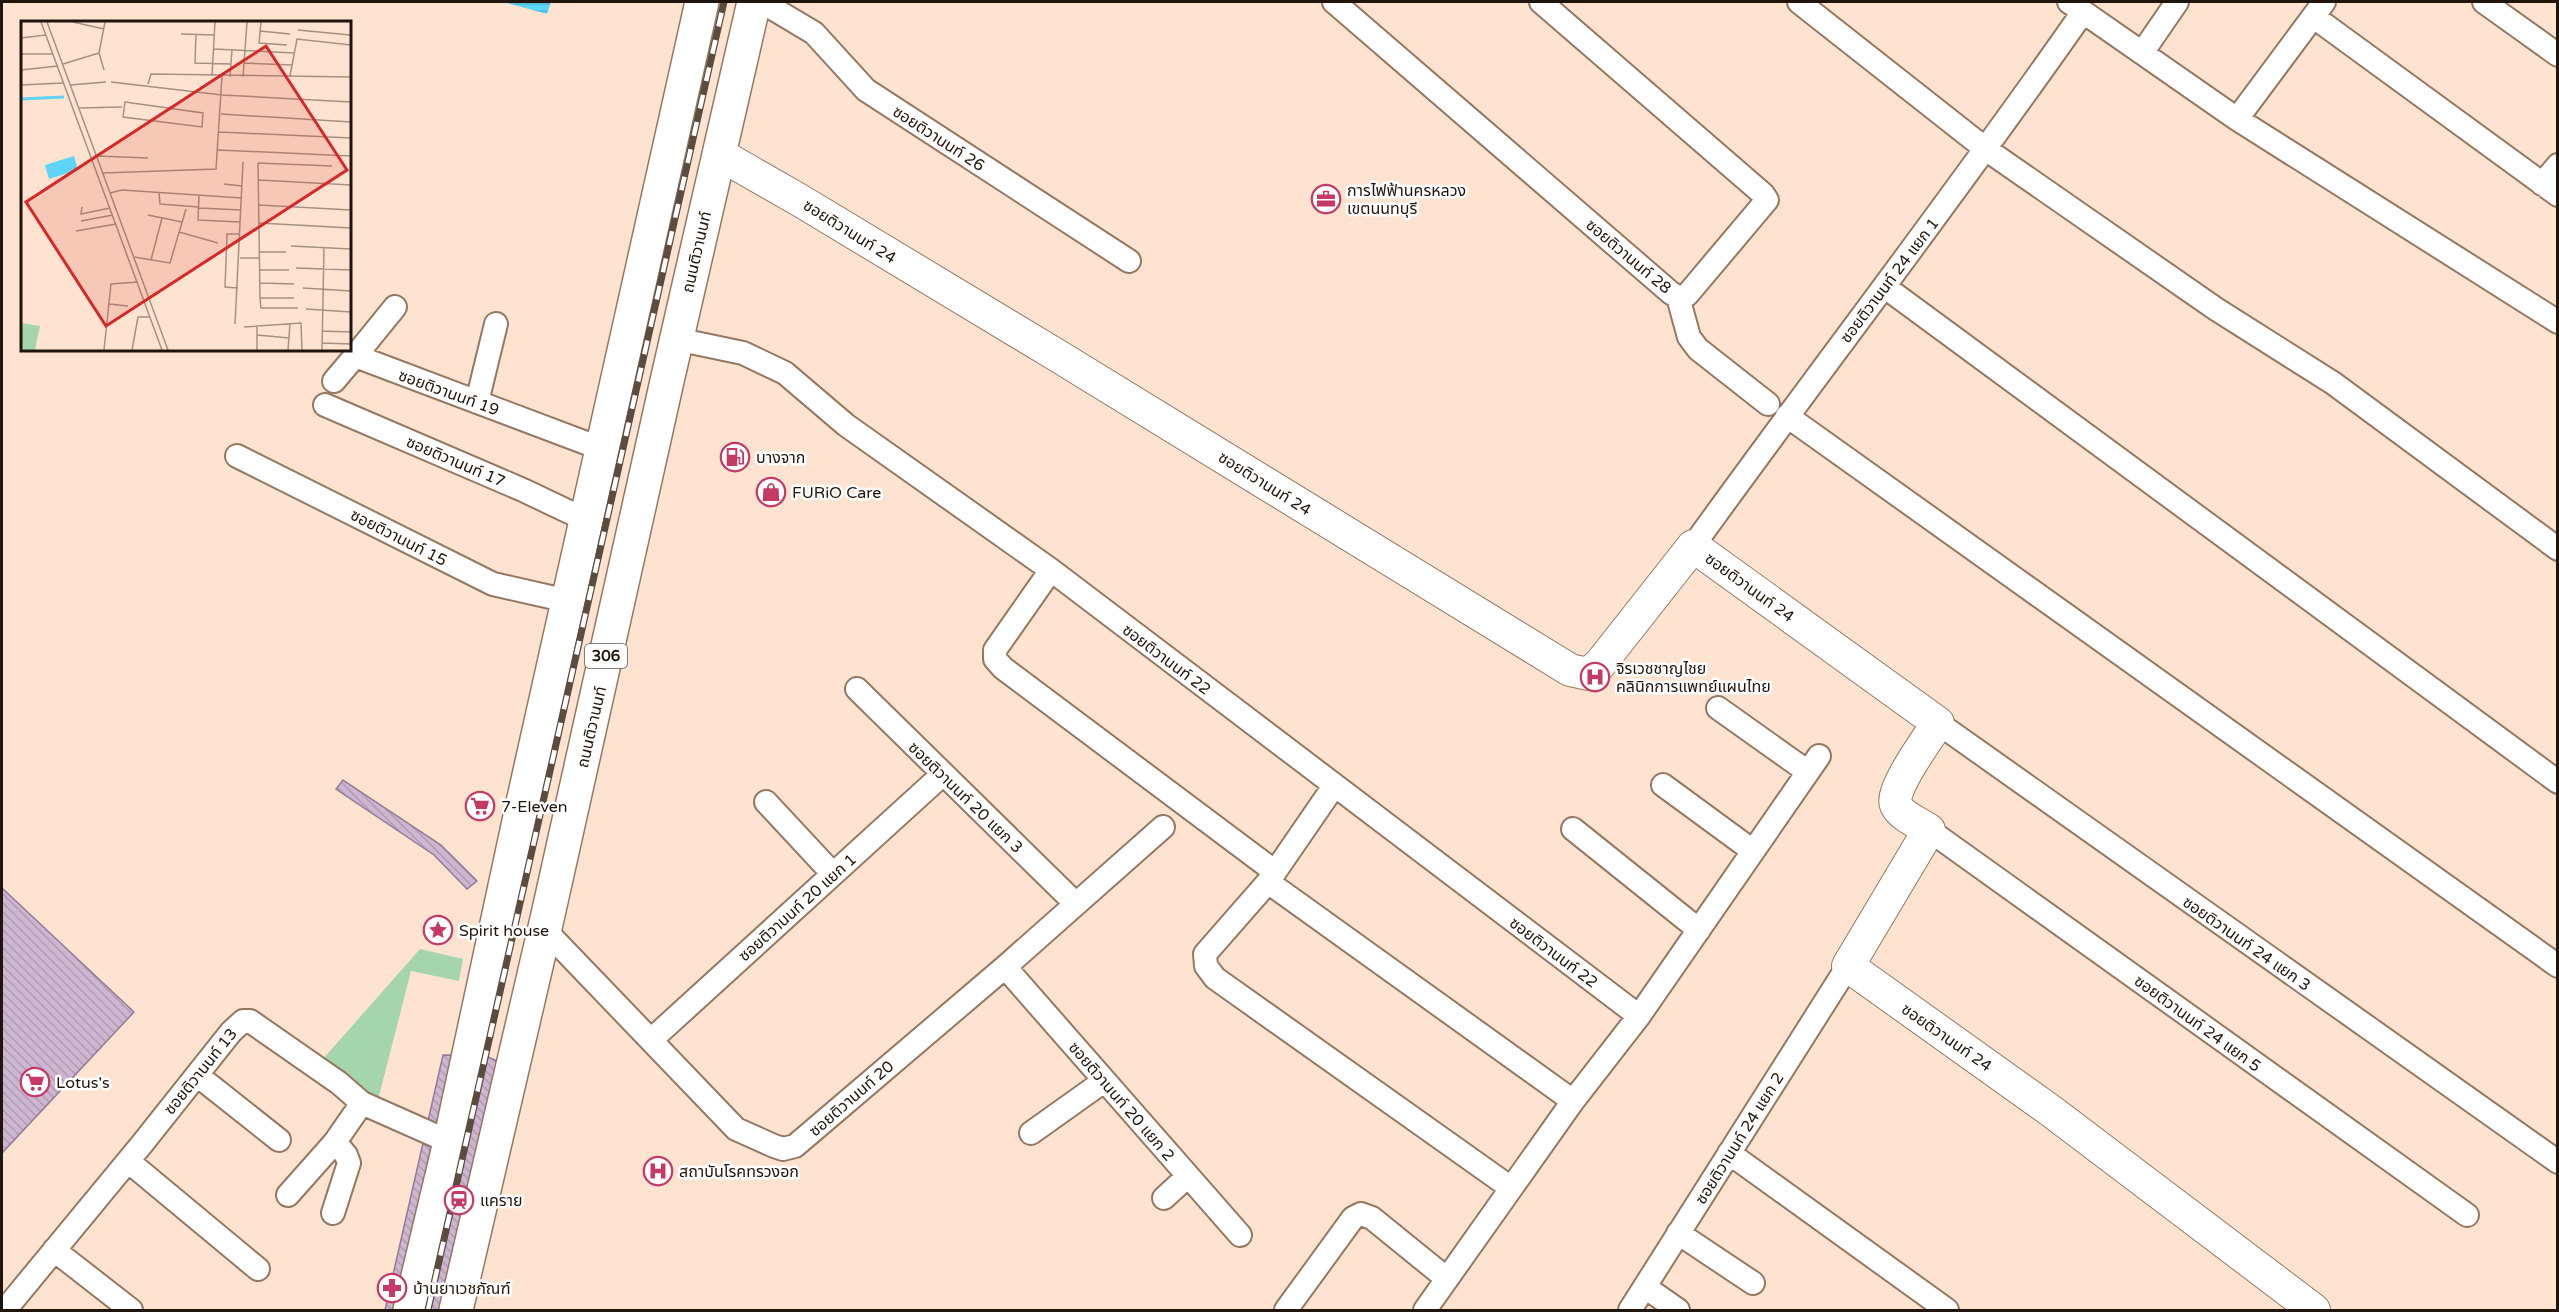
<svg xmlns="http://www.w3.org/2000/svg" width="2559" height="1312" font-family="'Varela Round','Noto Sans Thai',sans-serif">
	<style>
		.green { fill: #a4d5ac }
		.water { fill: url(#water-rules) }
		.building { fill: url(#building-back-hatch); stroke: #937b96; stroke-width: 1.5 }
		.lines { fill: none; stroke-linecap: round; stroke-linejoin: round }
		.street-casing { stroke: #957861; stroke-width: 26 }
		.secondary-casing { stroke: #957861; stroke-width: 34 }
		.primary-casing { stroke: #957861; stroke-width: 36 }
		.street { stroke: #fff; stroke-width: 22 }
		.secondary { stroke: #fff; stroke-width: 32 }
		.primary { stroke: #fff; stroke-width: 33 }
		.rail-casing { stroke: #5b4c40; stroke-width: 7 }
		.rail { stroke: #fff; stroke-width: 4.5; stroke-dasharray: 14; stroke-linecap: butt }
		.labels { text-anchor: middle; stroke-width: 5; stroke-linejoin: round; paint-order: stroke }
		.shield { fill: #fff; stroke: #635b55; stroke-width: 1.5 }
		.shield-label { font-size: 15px; font-weight: bold; fill: #20150c }
		.street-label { font-size: 16px; fill: #20150c; stroke: #fff }
		.poi-label { font-size: 16px; fill: #20150c; stroke: #fff; text-anchor: start }
		.inset-river { fill: none; stroke: #5ed4f8; stroke-width: 3 }
		.inset-road { fill: none; stroke: #a59182; stroke-width: 1.5 }
		.view { fill: #d62828; fill-opacity: 0.15; stroke: #d62828; stroke-width: 3 }
		.inset-edge { fill: none; stroke: #20150c; stroke-width: 3 }
	</style>
	<defs>
		<pattern id="water-rules" width="6" height="5" patternUnits="userSpaceOnUse" patternTransform="scale(1.5)"><rect width="6" height="5" fill="#5ed4f8"/><path d="M0 2.5h6" fill="none" stroke="#51b5d3"/></pattern>
		<pattern id="building-back-hatch" width="6" height="6" patternUnits="userSpaceOnUse" patternTransform="scale(1.5)"><rect width="6" height="6" fill="#ceb5d2"/><path d="M-1 5l2 2M0 0l6 6M5-1l2 2" fill="none" stroke="#b19bb3"/></pattern>
	</defs>
	<rect width="100%" height="100%" fill="#fee4d0"/>
	<path class="green" d="M 420,949 L 463,959 L 459,981 L 411,971 L 377,1104 L 322,1060 Z"/>
	<path class="water" d="M 503,2 L 551,2 L 547,14 Z"/>
	<path class="building" d="M 343,780 L 441,845 L 477,881 L 467,889 L 434,855 L 336,789 Z
		M 2,888 L 134,1012 L 2,1153 Z
		M 443,1055 L 486,1056 L 524,1073 L 471,1310 L 385,1310 Z"/>
	<g class="lines">
		<g class="street-casing">
			<path id="street" d="M 762,2 L 814,33 L 866,90 L 1129,261
				M 1334,2 L 1671,293 L 1678,297 L 1687,295 L 1767,200 L 1763,194 L 1541,2
				M 1799,2 L 1987,150 L 2216,309 L 2333,383 L 2558,549
				M 2069,2 L 2237,119 L 2558,322
				M 2484,2 L 2558,55
				M 2314,17 L 2558,195
				M 2142,53 L 2177,2
				M 2237,119 L 2324,2
				M 2542,184 L 2558,165
				M 1885,287 L 2558,782
				M 1678,297 L 1689,337 L 1698,349 L 1768,404
				M 395,307 L 356,355 L 358,357 L 602,449
				M 676,339 L 743,353 L 785,373 L 846,425 L 1051,570 L 1639,1016
				M 334,381 L 356,355
				M 477,402 L 496,324
				M 325,405 L 523,490 L 586,520
				M 1787,416 L 2558,966
				M 237,456 L 493,584 L 568,601
				M 1693,546 C 1822,367 1957,193 2083,12
				M 1051,570 L 995,650 L 995,659 L 1003,668 L 1274,871
				M 857,689 L 1076,904
				M 1718,708 L 1808,772
				M 1938,723 L 2558,1162
				M 1663,785 L 1753,851
				M 1334,786 L 1268,882 L 1205,954 L 1206,966 L 1215,978 L 1511,1188
				M 766,802 L 833,874
				M 1573,829 L 1699,930
				M 1929,830 L 2467,1215
				M 1268,882 L 1573,1101
				M 544,929 L 736,1129 L 774,1146 L 783,1149 L 795,1146 L 1005,967 L 1163,827
				M 1005,967 L 1240,1235
				M 651,1040 L 942,775
				M 197,1075 L 279,1140
				M 1031,1133 L 1104,1081
				M 1729,1153 L 1947,1310
				M 128,1161 L 258,1269
				M 288,1195 L 335,1142 L 362,1103
				M 1164,1198 L 1188,1176
				M 333,1213 L 349,1163 L 346,1155 L 335,1142
				M 1678,1233 L 1753,1283
				M 54,1250 L 131,1310
				M 1645,1287 L 1678,1310
				M 5,1310 L 142,1144 L 231,1032 L 243,1021 L 250,1021 L 339,1083 L 362,1103 L 450,1142
				M 1286,1310 L 1353,1218 L 1361,1214 L 1372,1218 L 1446,1278
				M 1425,1310 L 1573,1101 L 1639,1016 L 1819,756
				M 1630,1310 L 1848,966"/>
		</g>
		<g class="secondary-casing">
			<path id="secondary" d="M 719,154 L 801,201 L 1058,356 L 1570,670 L 1588,674 L 1600,664 L 1693,546 L 1938,723 C 1929,737 1889,791 1896,805 C 1901,816 1919,823 1929,830 L 1848,966 L 2051,1111 L 2314,1310"/>
		</g>
		<g class="primary-casing">
			<path id="primary" d="M 410,1310 L 450,1142 L 524,798 L 702,2
				M 456,1310 L 547,919 L 667,381 L 754,2"/>
		</g>
		<use href="#street" class="street"/>
		<use href="#secondary" class="secondary"/>
		<use href="#primary" class="primary"/>
		<g class="rail-casing">
			<path id="rail" d="M 428,1310 L 724,2"/>
		</g>
		<use href="#rail" class="rail"/>
	</g>
	<defs>
		<g id="office-ring" transform="scale(1.5)"><circle r="9.5" fill="#fff" stroke="#c63965" stroke-width="1.5"/><path d="M-6-3h4V-5.5h4V-3h4V5H-6ZM-1-4.5V-3h2v-1.5ZM-6 0V1H6V0Z" fill="#c63965"/></g>
		<g id="fuel-ring" transform="scale(1.5)"><circle r="9.5" fill="#fff" stroke="#c63965" stroke-width="1.5"/><path d="M-5.5-6h7V0h2V4h1.3V-2.5L3-4.5l.8-.8L6-3V5H2.5V1h-1V6h-7ZM-4.2-4.7v3.2H.2V-4.7Z" fill="#c63965"/></g>
		<g id="shop-ring" transform="scale(1.5)"><circle r="9.5" fill="#fff" stroke="#c63965" stroke-width="1.5"/><path d="M-5-2.5h2.3a2.7 3.5 0 0 1 5.4 0H5L5.5 6h-11ZM-1.5-2.5h3a1.5 2.3 0 0 0-3 0Z" fill="#c63965"/></g>
		<g id="hospital-ring" transform="scale(1.5)"><circle r="9.5" fill="#fff" stroke="#c63965" stroke-width="1.5"/><path d="M-5-5h3v3.5h4V-5h3V5h-3V1.5h-4V5h-3Z" fill="#c63965"/></g>
		<g id="supermarket-ring" transform="scale(1.5)"><circle r="9.5" fill="#fff" stroke="#c63965" stroke-width="1.5"/><path d="M-6-5.5h2.5l.6 2H6L4.5 2H-2.5L-4.4-4H-6ZM-1.5 3.2a1.3 1.3 0 1 0 .1 0ZM3 3.2a1.3 1.3 0 1 0 .1 0Z" fill="#c63965"/></g>
		<g id="sight-ring" transform="scale(1.5)"><circle r="9.5" fill="#fff" stroke="#c63965" stroke-width="1.5"/><path d="M0-6L1.8-2.2L6-1.7L2.9 1.2L3.7 5.4L0 3.3L-3.7 5.4L-2.9 1.2L-6-1.7L-1.8-2.2Z" fill="#c63965"/></g>
		<g id="station-ring" transform="scale(1.5)"><circle r="9.5" fill="#fff" stroke="#c63965" stroke-width="1.5"/><path d="M-3-6H3Q5-6 5-4V2Q5 4 3 4L4.5 6H3L1.5 4h-3L-3 6H-4.5L-3 4Q-5 4-5 2V-4Q-5-6-3-6ZM-3.5-4v3h7v-3ZM-3.5 1v1.5H-2V1ZM2 1v1.5H3.5V1Z" fill="#c63965"/></g>
		<g id="pharmacy-ring" transform="scale(1.5)"><circle r="9.5" fill="#fff" stroke="#c63965" stroke-width="1.5"/><path d="M-2-6h4v4h4v4h-4v4h-4v-4h-4v-4h4Z" fill="#c63965"/></g>
	</defs>
	<g fill-rule="evenodd">
		<use href="#office-ring" x="1326" y="199"/>
		<use href="#fuel-ring" x="735" y="457"/>
		<use href="#shop-ring" x="771" y="492"/>
		<use href="#hospital-ring" x="1595" y="677"/>
		<use href="#supermarket-ring" x="480" y="806"/>
		<use href="#sight-ring" x="438" y="930"/>
		<use href="#supermarket-ring" x="35" y="1082"/>
		<use href="#hospital-ring" x="658" y="1171"/>
		<use href="#station-ring" x="459" y="1200"/>
		<use href="#pharmacy-ring" x="392" y="1288"/>
	</g>
	<g class="labels">
		<rect class="shield" x="585" y="644" width="42" height="24" rx="4.5"/>
		<g class="shield-label">
			<text x="606" y="661">306</text>
		</g>
		<g class="street-label">
			<text transform="translate(939 138) rotate(33)" y="6">ซอยติวานนท์ 26</text>
			<text transform="translate(850 231) rotate(32)" y="6">ซอยติวานนท์ 24</text>
			<text transform="translate(696 252) rotate(-77)" y="6">ถนนติวานนท์</text>
			<text transform="translate(1629 256) rotate(40)" y="6">ซอยติวานนท์ 28</text>
			<text transform="translate(1889 280) rotate(-53)" y="6">ซอยติวานนท์ 24 แยก 1</text>
			<text transform="translate(449 392) rotate(20)" y="6">ซอยติวานนท์ 19</text>
			<text transform="translate(456 461) rotate(23)" y="6">ซอยติวานนท์ 17</text>
			<text transform="translate(1265 483) rotate(32)" y="6">ซอยติวานนท์ 24</text>
			<text transform="translate(399 537) rotate(27)" y="6">ซอยติวานนท์ 15</text>
			<text transform="translate(1750 587) rotate(36)" y="6">ซอยติวานนท์ 24</text>
			<text transform="translate(1167 659) rotate(37)" y="6">ซอยติวานนท์ 22</text>
			<text transform="translate(591 727) rotate(-77)" y="6">ถนนติวานนท์</text>
			<text transform="translate(966 797) rotate(44)" y="6">ซอยติวานนท์ 20 แยก 3</text>
			<text transform="translate(797 907) rotate(-42)" y="6">ซอยติวานนท์ 20 แยก 1</text>
			<text transform="translate(2247 943) rotate(35)" y="6">ซอยติวานนท์ 24 แยก 3</text>
			<text transform="translate(1554 952) rotate(37)" y="6">ซอยติวานนท์ 22</text>
			<text transform="translate(2198 1023) rotate(36)" y="6">ซอยติวานนท์ 24 แยก 5</text>
			<text transform="translate(1947 1037) rotate(35)" y="6">ซอยติวานนท์ 24</text>
			<text transform="translate(200 1071) rotate(-51)" y="6">ซอยติวานนท์ 13</text>
			<text transform="translate(851 1098) rotate(-41)" y="6">ซอยติวานนท์ 20</text>
			<text transform="translate(1122 1101) rotate(49)" y="6">ซอยติวานนท์ 20 แยก 2</text>
			<text transform="translate(1739 1138) rotate(-58)" y="6">ซอยติวานนท์ 24 แยก 2</text>
		</g>
		<g class="poi-label">
			<text x="1347" y="196">การไฟฟ้านครหลวง<tspan x="1347" dy="18">เขตนนทบุรี</tspan></text>
			<text x="756" y="463">บางจาก</text>
			<text x="792" y="498">FURiO Care</text>
			<text x="1616" y="674">จิรเวชชาญไชย<tspan x="1616" dy="18">คลินิกการแพทย์แผนไทย</tspan></text>
			<text x="501" y="812">7-Eleven</text>
			<text x="459" y="936">Spirit house</text>
			<text x="56" y="1088">Lotus's</text>
			<text x="679" y="1177">สถาบันโรคทรวงอก</text>
			<text x="480" y="1206">แคราย</text>
			<text x="413" y="1294">บ้านยาเวชภัณฑ์</text>
		</g>
	</g>
	<g transform="translate(21 21)">
		<rect width="330" height="330" fill="#fee4d0"/>
		<path d="M 0,302 L 19,305 L 14,329 L 0,329 Z" fill="#a4d5ac"/>
		<path d="M 53,135 L 57,149 L 28,158 L 24,144 Z" fill="#5ed4f8"/>
		<path class="inset-river" d="M 0,78 L 43,76"/>
		<path class="inset-road" d="M 20,1 L 141,329M 26,1 L 147,329M 52,1 L 83,8M 240,1 L 238,22 L 266,24M 277,9 L 329,14M 239,10 L 269,13M 160,13 L 193,14M 175,13 L 174,42 L 210,43M 0,17 L 25,14M 192,28 L 273,32M 0,33 L 32,33M 223,42 L 271,44M 42,43 L 78,32M 0,49 L 37,45M 83,49 L 78,32 L 84,1M 191,55 L 194,1M 269,55 L 276,18 L 330,24M 209,56 L 211,28M 222,56 L 226,1M 90,61 L 201,74 L 330,81M 127,63 L 130,53 L 330,56M 0,64 L 42,62M 49,64 L 85,61M 104,81 L 182,92 L 181,106 L 102,96 ZM 58,87 L 101,86M 200,93 L 330,101M 198,111 L 330,117M 197,129 L 330,135M 76,135 L 127,137M 237,142 L 239,277 L 273,277M 237,142 L 311,145M 82,152 L 195,148 L 201,55M 238,159 L 330,164M 203,163 L 221,165M 138,171 L 139,183 L 178,186M 89,172 L 101,169 L 221,177M 178,174 L 177,199 L 219,201M 238,184 L 330,189M 61,186 L 60,193 L 89,187M 178,187 L 220,189M 127,194 L 161,201M 60,200 L 92,194M 238,202 L 330,207M 55,210 L 95,203M 158,211 L 197,222M 270,225 L 330,228M 238,231 L 265,231M 113,236 L 149,242 L 165,188M 219,237 L 238,237M 130,239 L 141,197M 275,247 L 330,249M 239,249 L 268,249M 239,262 L 273,263M 217,267 L 204,266 L 206,213 L 219,213M 282,267 L 330,270M 239,277 L 240,287 L 277,287M 88,283 L 107,285M 285,288 L 330,291M 214,303 L 222,141M 223,306 L 280,302 L 281,329M 301,310 L 330,311M 236,314 L 268,317M 301,322 L 330,323M 83,329 L 90,263 L 117,261M 111,329 L 117,296 L 129,296M 236,329 L 236,305M 267,329 L 269,303M 301,329 L 303,226"/>
		<path class="view" d="M 245,25 L 326,149 L 85,305 L 5,181 Z"/>
		<rect width="330" height="330" class="inset-edge"/>
	</g>
	<rect width="2559" height="1312" fill="none" stroke="#20150c" stroke-width="6"/>
</svg>
